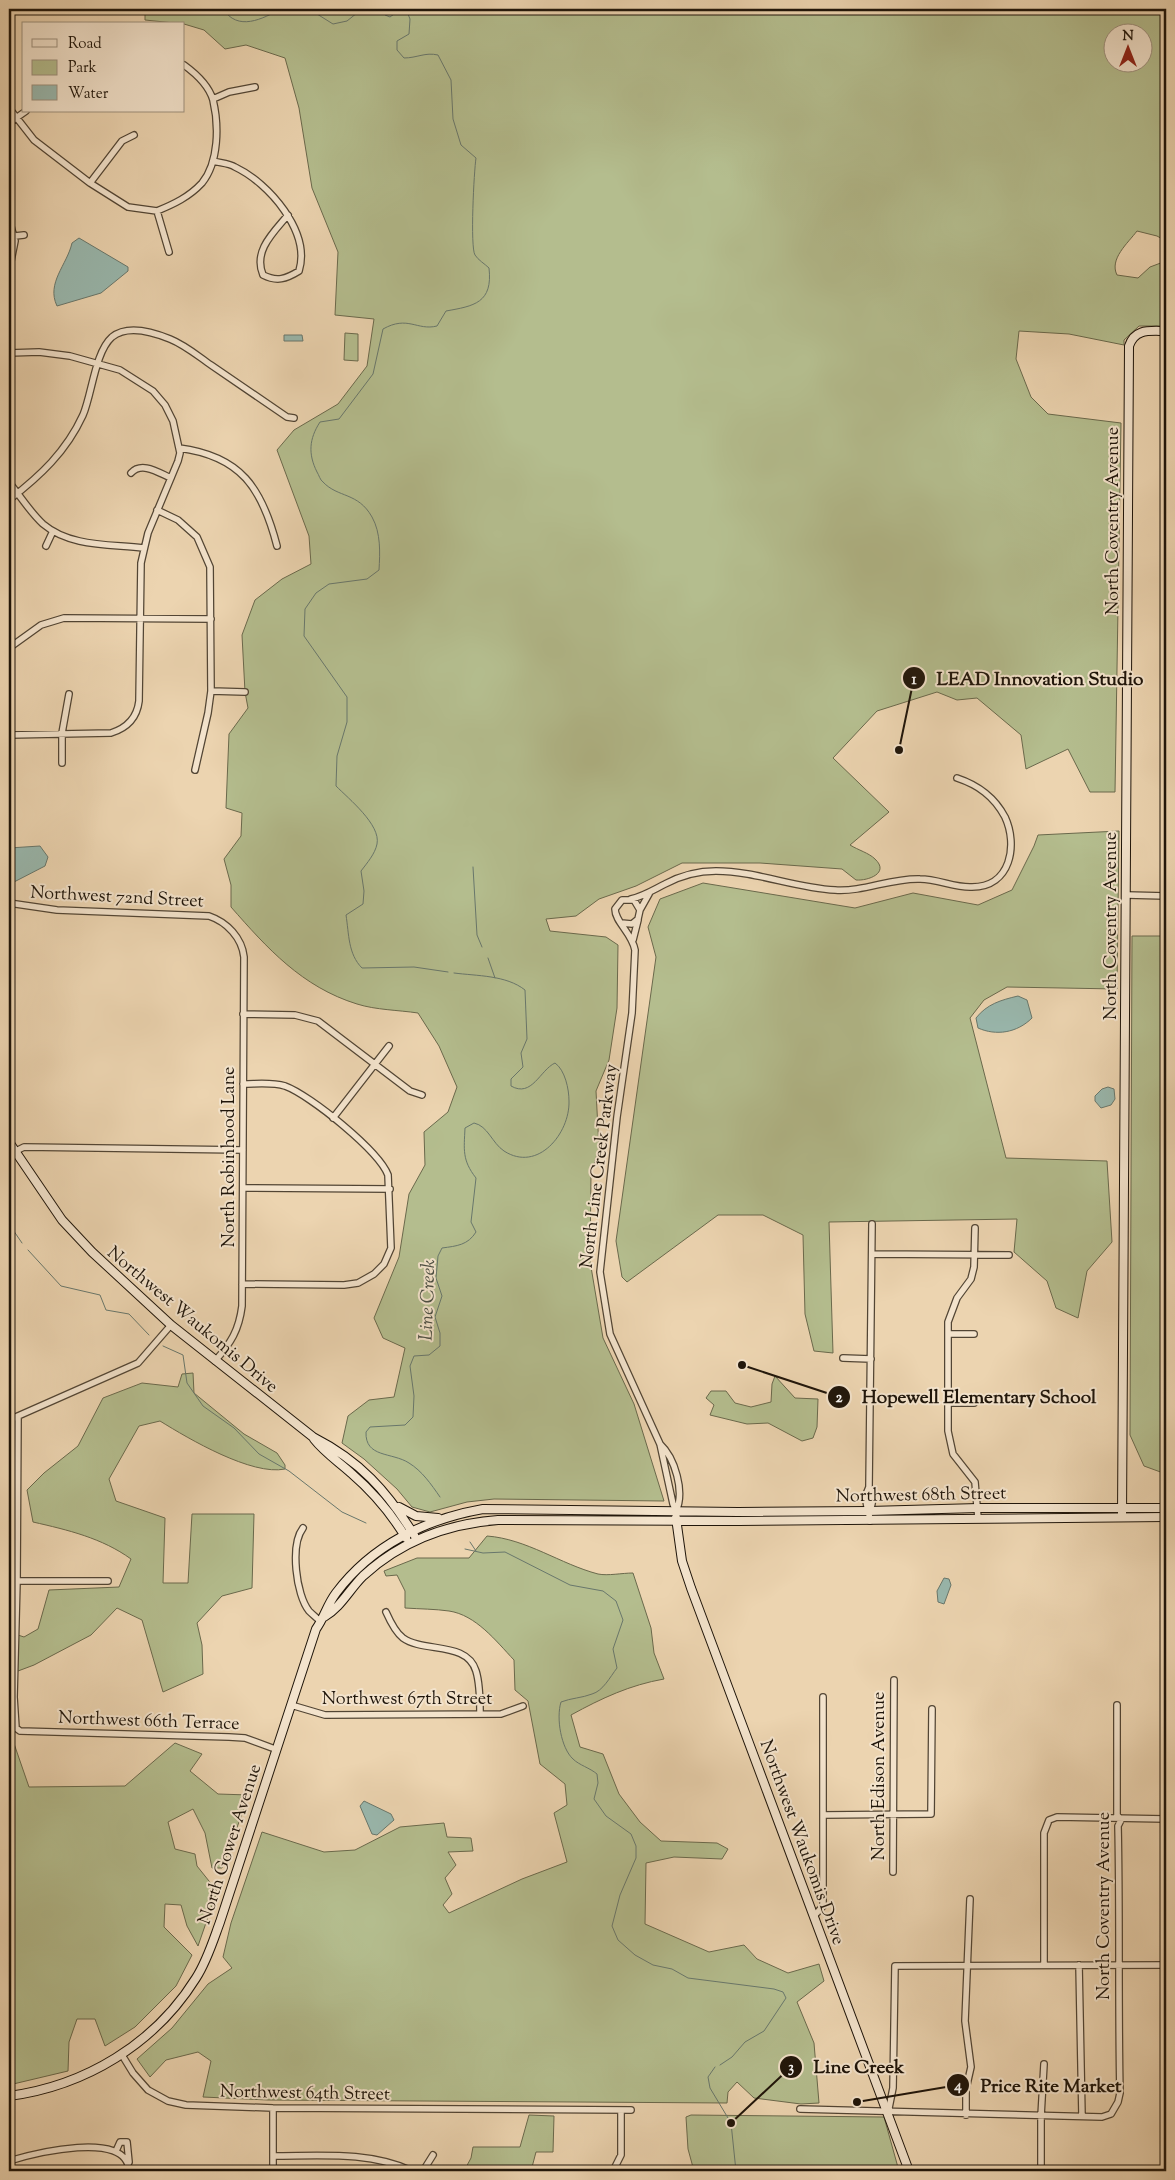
<svg xmlns="http://www.w3.org/2000/svg" width="1175" height="2180" font-family="'Sorts Mill Goudy',serif">
	<style>
		.green { fill: #b4bd8e; stroke: #6a694c; fill-rule: evenodd }
		.water { fill: #99b8ae; stroke: #68776c }
		.lines { fill: none; stroke-linecap: round; stroke-linejoin: round }
		.stream { stroke: #68776c; stroke-width: 1 }
		.street-casing { stroke: #524534; stroke-width: 8 }
		.secondary-casing { stroke: #1f150a; stroke-width: 10 }
		.street { stroke: #f3e3cc; stroke-width: 5.5 }
		.secondary { stroke: #f3e3cc; stroke-width: 8 }
		.labels { text-anchor: middle; stroke-width: 4; stroke-linejoin: round; paint-order: stroke }
		.street-label { font-size: 18px; fill: #1f150a; stroke: #f3e3cc }
		.water-label { font-size: 19px; font-style: italic; fill: #4a4e43; stroke: #f3e3cc }
		.leader { fill: none; stroke: #1f150a; stroke-width: 2 }
		.callout-dot { fill: #1f150a; stroke: #f3e3cc; stroke-width: 2 }
		.mark-label { font-size: 15px; text-anchor: middle; font-weight: bold; fill: #fff }
		.callout-label { font-size: 19px; text-anchor: middle; font-weight: bold; fill: #1f150a; stroke: #f3e3cc; stroke-width: 4; stroke-linejoin: round; paint-order: stroke }
	</style>
	<rect width="100%" height="100%" fill="#ecd4b0"/>
	<filter id="stains"><feTurbulence type="fractalNoise" baseFrequency=".004" numOctaves="4"/><feColorMatrix values="0 0 0 0 .2 0 0 0 0 .09 0 0 0 0 .02 0 0 0 .5 -.17"/></filter>
	<radialGradient id="worn" r=".72"><stop offset=".6" stop-color="#630" stop-opacity="0"/><stop offset="1" stop-color="#630" stop-opacity=".3"/></radialGradient>
	<path class="green" d="M 145,9 L 1166,9 L 1166,241 L 1157,236 L 1137,231 C 1128,243 1109,259 1117,275 L 1138,278 L 1150,267 L 1166,261 L 1166,326 L 1139,326 L 1124,340 L 1124,345 L 1069,334 L 1019,331 L 1016,359 L 1031,397 L 1048,414 L 1121,423 L 1115,792 L 1090,792 L 1068,749 L 1026,769 L 1021,735 L 977,698 L 957,700 L 937,692 L 877,711 L 833,758 L 889,812 L 850,845 C 858,850 869,853 875,859 C 890,873 868,881 856,880 L 842,869 L 760,863 L 682,863 L 636,886 L 599,899 L 576,916 L 546,919 L 550,931 L 606,937 L 618,945 L 617,1008 L 609,1060 L 596,1091 L 599,1148 L 591,1174 L 590,1261 L 603,1338 L 634,1404 L 664,1501 L 494,1499 L 467,1502 L 430,1512 L 412,1507 L 397,1489 L 364,1459 L 342,1443 L 348,1416 L 369,1400 L 394,1397 L 405,1348 L 383,1338 L 374,1318 L 399,1257 L 409,1194 L 425,1165 L 424,1132 L 448,1112 L 457,1087 L 439,1046 L 418,1013 C 398,1010 376,1010 357,1004 C 302,987 267,948 231,907 L 231,885 L 224,859 L 241,836 L 242,813 L 226,808 L 229,734 L 248,708 L 245,692 L 242,635 L 255,600 L 282,579 L 311,564 L 309,536 L 277,450 L 294,430 L 338,404 L 367,366 L 374,319 L 335,315 L 338,252 L 312,188 L 299,108 L 285,58 L 246,45 L 225,49 L 204,30 L 184,24 L 145,20 ZM 1112,32 L 1142,32 L 1142,62 L 1112,62 Z
		M 345,333 L 358,334 L 358,361 L 344,360 Z
		M 1119,831 L 1117,989 L 1007,987 L 984,1000 L 970,1018 L 1006,1158 L 1107,1161 L 1112,1242 L 1087,1271 L 1078,1318 L 1056,1308 L 1047,1281 L 1014,1252 L 1017,1219 L 829,1222 L 833,1353 L 814,1351 L 805,1314 L 803,1235 L 763,1215 L 718,1215 L 627,1282 L 622,1277 L 616,1241 L 656,957 L 648,927 L 660,899 L 703,883 L 855,908 L 913,893 L 978,905 L 1012,890 L 1034,846 L 1038,835 Z
		M 1132,936 L 1166,936 L 1166,1474 L 1144,1466 L 1130,1435 Z
		M 193,1373 L 194,1393 L 244,1434 L 277,1453 L 285,1465 L 285,1469 C 252,1476 189,1439 160,1421 L 139,1426 L 109,1479 L 116,1501 L 165,1518 L 163,1583 L 188,1583 L 192,1514 L 254,1514 L 252,1588 L 222,1596 L 197,1623 L 202,1645 L 203,1674 L 163,1692 L 142,1620 L 117,1608 L 91,1635 L 34,1665 L 10,1674 L 10,1732 L 29,1787 L 125,1786 L 175,1743 L 202,1754 L 190,1771 L 218,1794 L 249,1795 L 222,1868 L 212,1868 L 205,1833 L 193,1809 L 168,1822 L 175,1849 L 195,1854 L 197,1866 L 217,1891 L 198,1946 L 187,1926 L 181,1905 L 165,1904 L 164,1927 L 192,1955 L 176,1986 L 135,2027 L 105,2046 L 95,2019 L 77,2019 L 69,2042 L 68,2071 L 9,2085 L 9,1632 L 24,1637 L 38,1629 L 49,1590 L 119,1587 L 131,1559 C 102,1538 68,1530 33,1522 L 27,1490 L 44,1473 L 78,1446 L 103,1398 L 142,1383 L 178,1387 L 182,1374 Z
		M 775,1376 L 795,1398 L 818,1399 L 817,1427 L 813,1438 L 802,1441 L 768,1423 L 747,1424 L 710,1415 L 714,1405 L 706,1398 L 711,1391 L 726,1391 L 735,1403 L 751,1407 L 771,1402 L 772,1384 Z
		M 9,1535 L 13,1535 L 9,1612 Z
		M 487,1536 C 527,1539 560,1564 598,1574 C 608,1576 622,1573 633,1573 L 651,1628 L 654,1653 L 664,1679 C 630,1685 602,1698 571,1715 L 580,1747 L 603,1754 L 619,1794 L 640,1822 L 661,1841 L 717,1843 L 728,1849 L 722,1859 L 674,1857 L 646,1863 L 645,1924 L 709,1952 L 744,1945 L 757,1959 L 788,1973 L 819,1964 L 824,1981 L 797,2002 L 814,2043 L 819,2103 L 801,2104 L 754,2098 L 737,2082 L 728,2092 L 727,2103 L 268,2100 L 203,2097 L 211,2061 L 198,2052 L 166,2060 L 150,2077 L 137,2059 L 172,2028 L 208,1984 L 232,1968 L 223,1957 L 231,1923 L 262,1832 L 324,1852 L 355,1850 L 400,1827 L 444,1823 L 447,1837 L 471,1838 L 473,1851 L 448,1852 L 456,1865 L 445,1878 L 452,1894 L 443,1905 L 449,1913 L 522,1879 L 567,1862 L 554,1813 L 567,1805 L 565,1784 L 540,1764 L 528,1701 L 515,1690 L 514,1660 C 496,1641 476,1615 449,1611 C 435,1609 420,1609 405,1608 L 405,1591 L 397,1575 L 386,1576 L 384,1571 L 417,1558 L 469,1558 Z
		M 529,2115 L 554,2116 L 553,2152 L 536,2152 L 531,2171 L 464,2171 L 471,2158 L 473,2147 L 520,2147 Z
		M 691,2115 L 884,2117 L 899,2171 L 694,2171 L 688,2149 L 686,2117 Z"/>
	<path class="water" d="M 79,238 L 128,267 L 128,271 L 101,293 L 57,306 C 46,283 67,265 72,243 Z
		M 284,335 L 302,335 L 303,341 L 284,341 Z
		M 40,846 L 48,857 L 45,866 L 14,882 L 9,878 L 9,848 Z
		M 1018,996 L 1027,1000 L 1032,1018 C 1017,1033 996,1036 978,1028 L 976,1018 C 987,1004 1001,1000 1018,996 Z
		M 1108,1087 L 1114,1089 L 1115,1099 L 1111,1105 L 1101,1108 L 1095,1101 L 1095,1096 L 1102,1089 Z
		M 944,1578 L 949,1579 L 951,1585 L 944,1604 L 938,1602 L 937,1591 Z
		M 364,1801 L 391,1814 L 394,1820 L 377,1835 L 372,1834 L 360,1806 Z"/>
	<g class="lines">
		<path class="stream" d="M 223,9 C 238,32 262,19 281,9
			M 309,9 L 333,24 L 347,21 L 362,9
			M 385,9 L 385,15 L 390,17 L 401,9 L 406,9 L 410,19 L 409,34 L 397,41 L 397,50 L 404,58 C 417,58 425,52 438,55 L 451,80 L 453,119 L 461,145 L 476,158 C 474,171 470,247 475,255 C 478,260 485,264 489,268 C 493,303 474,306 446,311 L 437,326 C 417,331 408,315 383,329 L 373,374 L 339,419 L 320,422 C 309,439 308,454 317,472 C 319,475 320,480 323,482 C 338,498 358,492 372,517 C 381,533 380,553 379,570 L 367,579 L 329,584 L 316,593 L 305,609 L 304,636 L 347,697 L 347,722 L 337,756 L 336,786 C 349,799 381,825 377,844 C 375,854 367,863 361,871 L 364,891 L 363,904 L 346,915 C 349,934 348,954 362,968 L 414,967 L 448,972
			M 473,867 L 477,935 L 482,947
			M 488,958 L 495,978
			M 9,1224 L 22,1243
			M 28,1250 L 61,1286 L 100,1295 L 106,1310 L 129,1314 L 149,1335
			M 163,1346 L 183,1355 L 187,1383 L 203,1406 L 234,1428 L 259,1454 L 289,1471 L 342,1512 L 366,1523
			M 440,1497 C 431,1484 422,1471 409,1463 C 392,1452 365,1458 366,1432 L 370,1427 L 405,1425 L 413,1417 L 414,1396 L 410,1366 L 414,1356 L 429,1355 L 440,1346 L 440,1333 L 435,1317 L 442,1296 L 436,1278 L 438,1256 L 442,1248 C 457,1246 468,1245 476,1232 L 471,1222 L 476,1178 C 462,1160 464,1150 465,1128 L 474,1123 C 488,1126 492,1143 504,1151 C 538,1173 570,1133 569,1101 C 569,1089 565,1070 555,1063 C 540,1070 532,1098 511,1086 L 511,1079 L 523,1067 L 521,1053 L 527,1039 L 525,990 C 506,975 477,976 454,973
			M 470,1542 L 476,1551
			M 465,1549 L 483,1553 L 505,1552 L 570,1585 L 603,1591 L 616,1601 L 623,1620 L 613,1649 L 617,1668 C 610,1677 603,1691 592,1694 C 582,1698 571,1698 561,1702 C 556,1718 561,1748 573,1759 C 579,1765 590,1768 597,1774 L 598,1783 L 594,1799 L 606,1816 L 631,1834 L 636,1846 L 636,1858 L 620,1895 L 612,1926 L 618,1940 L 635,1955 L 653,1965 L 672,1969 L 688,1978 L 774,1989 L 783,1992 L 786,1998 L 764,2031 L 745,2042 L 732,2057 L 720,2065
			M 715,2067 L 708,2077 L 710,2088 L 731,2123 L 736,2171"/>
		<g class="street-casing">
			<path id="street" d="M 213,99 L 229,92 L 255,87
				M 9,108 L 34,140 L 90,183 L 128,207 L 157,211 L 169,252
				M 9,123 L 26,111
				M 213,161 C 220,163 229,163 235,167 C 269,183 311,232 299,271 C 286,279 277,282 263,275 C 253,251 273,233 288,215
				M 90,183 L 122,141 L 134,135
				M 157,211 C 174,204 189,197 202,183 C 219,162 219,125 213,100 C 209,86 195,73 184,65
				M 9,219 L 15,241 L 9,271
				M 15,236 L 24,235
				M 9,353 L 39,352 L 70,356 L 120,370 L 153,391 L 165,405 L 173,421 L 180,453 L 178,461 L 148,533 L 141,563 L 139,701 C 137,718 127,728 111,733 L 9,735
				M 179,448 C 241,456 262,488 277,546
				M 131,473 C 142,461 159,473 171,478
				M 9,482 C 20,496 30,512 43,524 C 70,547 110,544 143,548
				M 9,500 C 40,476 66,452 83,415 C 92,394 95,352 112,337 C 128,324 153,332 170,339 C 185,345 198,356 211,365 C 237,383 262,400 287,417 L 294,418
				M 157,510 L 178,520 L 197,537 L 210,567 L 211,691 L 208,713 L 195,770
				M 46,546 L 53,531
				M 9,648 L 41,625 L 64,618 L 211,619
				M 211,691 L 245,692
				M 62,763 L 62,733 L 69,694
				M 1127,895 L 1166,896
				M 631,899 C 644,896 653,890 665,884 C 680,876 698,871 716,871 C 756,871 795,888 835,890 C 864,892 890,878 920,879 C 938,879 955,888 972,887 C 1011,887 1018,845 1005,817 C 994,796 978,785 957,778
				M 9,903 L 57,910 L 209,916 C 227,922 242,938 244,957 L 242,1306 C 239,1330 231,1343 215,1361
				M 640,910 L 649,894
				M 621,923 L 632,924 L 638,919 L 640,910 L 634,900 L 622,900 L 615,909 C 615,922 632,933 635,950 L 632,1013 L 617,1117 L 600,1272 L 610,1334 L 660,1444 L 673,1504 L 676,1511
				M 633,940 L 638,920
				M 243,1014 L 295,1015 L 318,1021 L 410,1091 L 422,1095
				M 333,1118 L 389,1046
				M 16,1151 L 24,1147 L 243,1150
				M 243,1188 L 390,1189
				M 975,1228 L 974,1267 L 971,1279 L 957,1298 L 948,1322 L 948,1431 L 953,1454 L 975,1482 L 978,1518
				M 872,1254 L 1009,1255
				M 242,1284 L 344,1285 L 358,1283 L 374,1274 L 384,1264 L 391,1248 L 388,1175 C 379,1151 310,1095 285,1086 C 272,1082 257,1084 243,1084
				M 949,1334 L 974,1334
				M 843,1358 L 871,1359
				M 948,1403 L 974,1403
				M 18,1416 L 17,1581 L 14,1697 L 16,1728 L 20,1731 L 229,1737 L 245,1738 L 275,1749
				M 9,1420 L 138,1363 L 171,1325
				M 660,1444 C 675,1458 685,1492 676,1511
				M 869,1487 C 862,1500 869,1508 870,1521
				M 869,1511 C 874,1503 873,1496 869,1487 L 872,1224
				M 303,1528 C 290,1545 296,1595 309,1611 C 313,1615 317,1618 321,1622
				M 17,1581 L 108,1581
				M 386,1612 C 390,1621 395,1632 403,1638 C 424,1653 467,1641 476,1671 C 480,1684 480,1699 480,1713
				M 291,1705 L 325,1715 L 501,1714 L 523,1706
				M 823,1815 L 931,1814 L 932,1709
				M 893,1872 L 894,1680
				M 815,1915 L 823,1906 L 823,1697
				M 1044,1965 L 1044,1833 L 1049,1820 L 1057,1817 L 1166,1819
				M 1079,1965 L 1082,2116
				M 122,2055 L 133,2073 L 148,2090 L 168,2101 L 186,2105 L 273,2108 L 631,2110
				M 800,2109 L 1102,2117 L 1111,2114 L 1118,2102 L 1120,2093 C 1118,2004 1120,1915 1118,1826 L 1121,1820 L 1117,1815 L 1117,1705
				M 888,2113 L 893,2088 L 895,1966 L 1166,1965
				M 966,2115 L 966,2089 L 971,2067 L 965,2021 L 970,1899
				M 116,2151 L 120,2142 L 127,2142 L 129,2162
				M 273,2156 C 320,2156 369,2151 412,2171
				M 9,2161 C 32,2154 128,2129 129,2171
				M 273,2171 L 273,2108
				M 423,2171 L 433,2155
				M 613,2171 L 621,2155 L 621,2111
				M 1041,2171 L 1041,2116 L 1044,2064"/>
		</g>
		<g class="secondary-casing">
			<path id="secondary" d="M 9,1142 L 62,1220 L 92,1252 L 171,1325 L 313,1437 C 360,1461 387,1491 414,1535
				M 314,1439 C 325,1453 339,1462 351,1473 C 373,1492 391,1513 406,1538
				M 399,1507 L 416,1516 L 438,1518
				M 1122,1517 L 1129,346 C 1135,328 1150,331 1166,331
				M 676,1518 L 682,1561 L 691,1588 L 909,2171
				M 324,1617 C 341,1607 349,1590 363,1576 C 401,1541 446,1524 498,1520 L 738,1521 L 1166,1517
				M 9,2096 C 85,2086 155,2044 196,1978 C 207,1961 213,1941 220,1922 L 316,1629 C 324,1618 327,1605 336,1593 C 372,1545 426,1519 483,1509 L 738,1512 L 869,1511 L 978,1508 L 1166,1508"/>
		</g>
		<use href="#street" class="street"/>
		<use href="#secondary" class="secondary"/>
	</g>
	<g class="labels">
		<g class="street-label">
			<text transform="translate(1112 521) rotate(-90)" y="6">North Coventry Avenue</text>
			<text transform="translate(117 896) rotate(3)" y="6">Northwest 72nd Street</text>
			<text transform="translate(1110 926) rotate(-90)" y="6">North Coventry Avenue</text>
			<text transform="translate(228 1157) rotate(-90)" y="6">North Robinhood Lane</text>
			<text transform="translate(598 1166) rotate(-83)" y="6">North Line Creek Parkway</text>
			<text transform="translate(193 1319) rotate(40)" y="6">Northwest Waukomis Drive</text>
			<text transform="translate(921 1494) rotate(-1)" y="6">Northwest 68th Street</text>
			<text x="407" y="1704">Northwest 67th Street</text>
			<text transform="translate(149 1720) rotate(2)" y="6">Northwest 66th Terrace</text>
			<text transform="translate(878 1776) rotate(-90)" y="6">North Edison Avenue</text>
			<text transform="translate(803 1842) rotate(70)" y="6">Northwest Waukomis Drive</text>
			<text transform="translate(229 1844) rotate(-72)" y="6">North Gower Avenue</text>
			<text transform="translate(1103 1906) rotate(-90)" y="6">North Coventry Avenue</text>
			<text transform="translate(305 2092) rotate(1)" y="6">Northwest 64th Street</text>
		</g>
		<g class="water-label">
			<text transform="translate(426 1300) rotate(-88)" y="7">Line Creek</text>
		</g>
	</g>
	<path class="leader" d="M899 750L914 678M742 1365L839 1397M731 2123L791 2067M857 2102L958 2085"/>
	<g class="callout-dot">
		<circle cx="899" cy="750" r="5"/>
		<circle cx="742" cy="1365" r="5"/>
		<circle cx="731" cy="2123" r="5"/>
		<circle cx="857" cy="2102" r="5"/>
		<circle cx="914" cy="678" r="12"/>
		<circle cx="839" cy="1397" r="12"/>
		<circle cx="791" cy="2067" r="12"/>
		<circle cx="958" cy="2085" r="12"/>
	</g>
	<g class="mark-label">
		<text x="914" y="684">1</text>
		<text x="839" y="1402">2</text>
		<text x="791" y="2072">3</text>
		<text x="958" y="2090">4</text>
	</g>
	<g class="callout-label">
		<text x="1040" y="685">LEAD Innovation Studio</text>
		<text x="979" y="1403">Hopewell Elementary School</text>
		<text x="859" y="2073">Line Creek</text>
		<text x="1051" y="2092">Price Rite Market</text>
	</g>
	<rect width="1175" height="2180" fill="none" stroke="#ecd4b0" stroke-width="30"/>
	<rect x="10" y="10" width="1155" height="2160" fill="none" stroke="#1f150a" stroke-width="2.5"/>
	<rect x="15" y="15" width="1145" height="2150" fill="none" stroke="#1f150a"/>
	<rect x="22" y="22" width="162" height="90" fill="#f3e3cc" stroke="#9e917e"/>
	<rect x="32" y="39" width="25" height="8" fill="#f3e3cc" stroke="#9e917e"/>
	<text x="68" y="48" font-size="15" fill="#1f150a">Road</text>
	<rect x="32" y="60" width="25" height="15" fill="#b4bd8e" stroke="#9e917e"/>
	<text x="68" y="72" font-size="15" fill="#1f150a">Park</text>
	<rect x="32" y="85" width="25" height="15" fill="#99b8ae" stroke="#9e917e"/>
	<text x="68" y="98" font-size="15" fill="#1f150a">Water</text>
	<g transform="translate(1128 48)"><circle r="24" fill="#f3e3cc" stroke="#9e917e"/>
	<path d="M0-4L9 19L0 12L-9 19Z" fill="#8f2418"/>
	<text y="-8" font-size="14" font-weight="bold" text-anchor="middle" fill="#1f150a">N</text>
	</g>
	<rect width="100%" height="100%" filter="url(#stains)"/>
	<rect width="100%" height="100%" fill="url(#worn)"/>
</svg>
